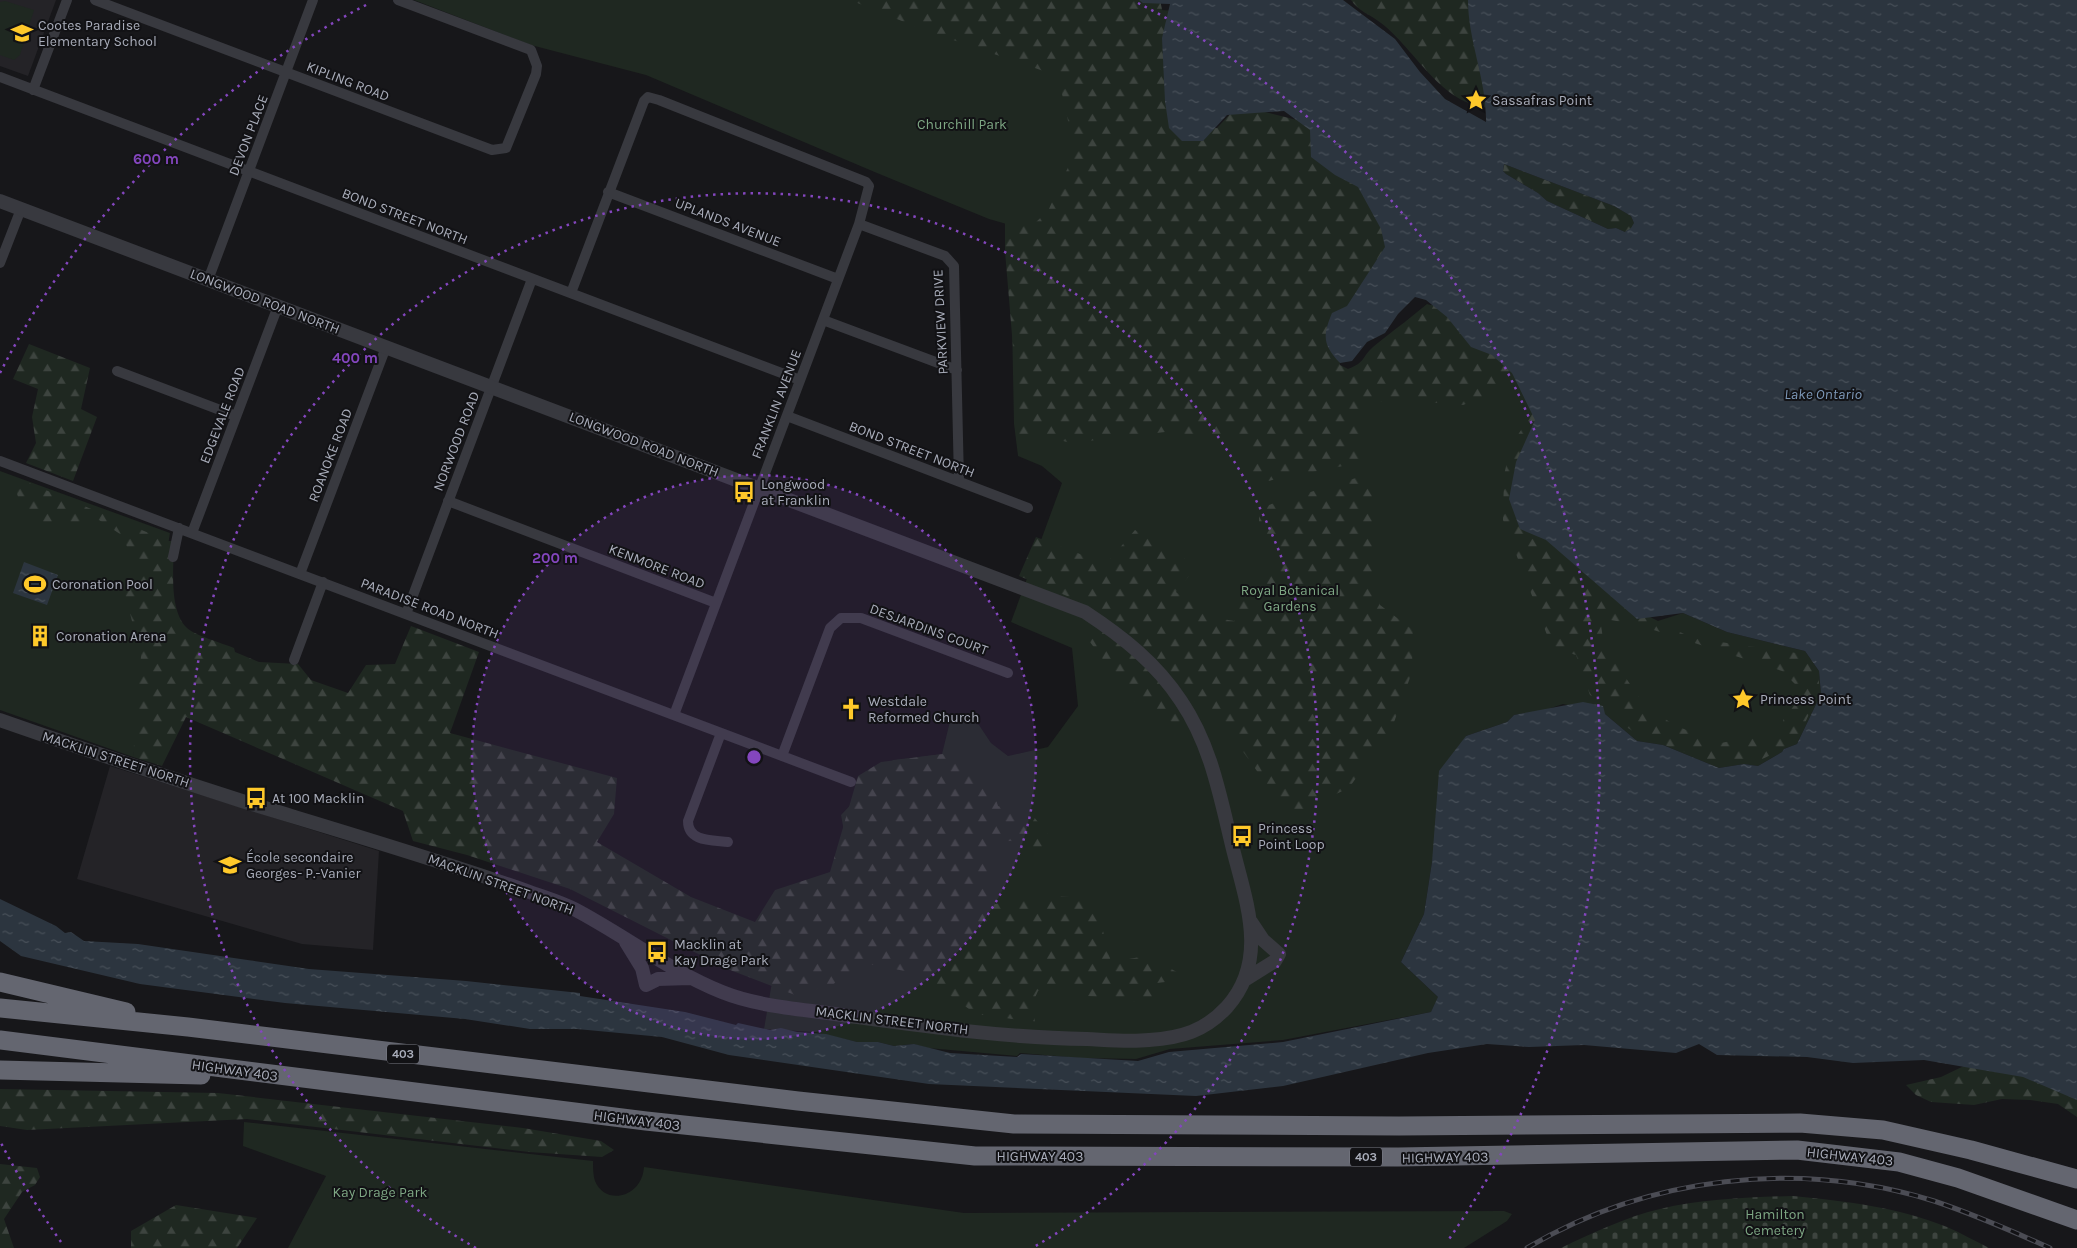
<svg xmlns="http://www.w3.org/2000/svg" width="2077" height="1248" font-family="Karla,sans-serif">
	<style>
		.built { fill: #242327 }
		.green { fill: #1f2821 }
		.forest { fill: url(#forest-firs); fill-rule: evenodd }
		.cemetery { fill: url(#cemetery-stones) }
		.water { fill: url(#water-ripples); fill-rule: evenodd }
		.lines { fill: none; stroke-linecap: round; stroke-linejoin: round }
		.minor { stroke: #38393f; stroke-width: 10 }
		.tertiary { stroke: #38393f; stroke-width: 14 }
		.motorway { stroke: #646670; stroke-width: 19 }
		.rail-casing { stroke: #4b4c54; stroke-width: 5 }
		.rail { stroke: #121215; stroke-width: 3; stroke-dasharray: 9; stroke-linecap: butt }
		.ring { fill: none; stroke: #8446be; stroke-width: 2.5; stroke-dasharray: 2.5 5 }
		.labels { text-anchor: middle; stroke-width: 4; stroke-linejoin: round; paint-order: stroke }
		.shield { fill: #121215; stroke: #7c7e88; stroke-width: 1 }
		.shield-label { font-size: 12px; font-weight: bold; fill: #a9adba }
		.poi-label { font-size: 14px; fill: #a9adba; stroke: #121215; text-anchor: start }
		.street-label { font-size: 14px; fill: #a9adba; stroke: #121215 }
		.park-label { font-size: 14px; fill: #7ea784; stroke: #121215 }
		.water-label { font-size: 15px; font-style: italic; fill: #7d98b8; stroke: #121215 }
		.centre { fill: #8446be; stroke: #121215; stroke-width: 2.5 }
		.ring-label { font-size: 15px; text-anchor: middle; font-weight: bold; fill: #8446be; stroke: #121215; stroke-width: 4; stroke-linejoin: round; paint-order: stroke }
	</style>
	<defs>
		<pattern id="forest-firs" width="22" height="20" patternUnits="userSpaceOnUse" patternTransform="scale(1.25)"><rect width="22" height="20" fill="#1f2821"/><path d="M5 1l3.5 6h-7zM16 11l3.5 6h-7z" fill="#3d443f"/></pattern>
		<pattern id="cemetery-stones" width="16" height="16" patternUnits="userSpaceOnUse" patternTransform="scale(1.25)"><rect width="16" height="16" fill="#1f2821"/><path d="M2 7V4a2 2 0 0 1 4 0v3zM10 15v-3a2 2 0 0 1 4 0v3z" fill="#3d443f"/></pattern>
		<pattern id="water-ripples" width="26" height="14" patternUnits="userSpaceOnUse" patternTransform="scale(1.25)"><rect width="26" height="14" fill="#2c353f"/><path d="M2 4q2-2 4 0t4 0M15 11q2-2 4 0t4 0" fill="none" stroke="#485059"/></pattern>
	</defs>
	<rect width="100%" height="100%" fill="#17171a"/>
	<path class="built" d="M 0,0 L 56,0 L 28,76 L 0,66 Z
		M 110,766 L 379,851 L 373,950 L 302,944 L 77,879 Z"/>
	<path class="green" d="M 414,0 L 1111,0 L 1126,8 L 1178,11 L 1159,78 L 1326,318 L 1342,380 L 1375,349 L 1393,340 L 1406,321 L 1427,304 L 1434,306 L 1520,380 L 1645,625 L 1683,613 L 1727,632 L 1805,651 L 1819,671 L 1821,694 L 1797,744 L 1784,749 L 1782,752 L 1758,766 L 1744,764 L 1719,768 L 1663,745 L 1637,741 L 1605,714 L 1563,704 L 1545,710 L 1514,715 L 1507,722 L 1466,736 L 1432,862 L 1424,914 L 1401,962 L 1439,998 L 1431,1012 L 1283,1040 L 1170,1049 L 1136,1059 L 1080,1058 L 1020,1053 L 1017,1056 L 928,1048 L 913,1044 L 894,1046 L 878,1042 L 857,1042 L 814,1032 L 764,1029 L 782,923 L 839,878 L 847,849 L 841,815 L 893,760 L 942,754 L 952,713 L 979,725 L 991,743 L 1008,756 L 1048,747 L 1078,706 L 1072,648 L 1011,622 L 1062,483 L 1042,466 L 1018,456 L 1014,424 L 1010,225 L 989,219 L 877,173 L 646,75 L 531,45 Z
		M 5,1 L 34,10 L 20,55 L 14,60 L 0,55 L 0,2 Z
		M 0,471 L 170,533 L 133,757 L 0,710 Z
		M 244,1122 L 593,1161 C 593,1166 593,1175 595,1181 C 605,1206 642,1198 644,1167 L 964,1213 L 1504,1211 L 1512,1214 L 1507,1221 L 1464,1248 L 288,1248 L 326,1176 L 243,1146 Z"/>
	<path class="forest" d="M 850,0 L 1160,0 L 1184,111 L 1195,130 L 1217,128 L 1233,111 L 1265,112 L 1301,121 L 1320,131 L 1380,209 L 1387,256 L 1337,339 L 1340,365 L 1348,369 C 1366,362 1361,358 1373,347 C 1393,331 1411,316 1433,304 L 1523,373 L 1496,392 L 1463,405 L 1390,399 L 1379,402 L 1357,418 L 1363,462 L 1253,484 L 1249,440 L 1165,432 L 1071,443 L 1044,436 L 1017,445 L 1019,419 L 1005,251 L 1005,223 L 1036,222 L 1048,211 L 1075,152 L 1058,76 L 924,30 Z
		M 1351,0 L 1479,0 L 1490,108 C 1441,105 1416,50 1381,23 C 1371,15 1358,11 1351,0 Z
		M 1504,164 L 1614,206 L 1631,216 L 1634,223 L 1632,228 L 1625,232 L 1616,228 L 1608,229 L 1547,201 L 1538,193 L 1506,174 L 1503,171 Z
		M 29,344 L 90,368 L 81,409 L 97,417 L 73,481 L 26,463 L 36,443 L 32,417 L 38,389 L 13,379 Z
		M 1540,402 L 1630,607 L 1692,638 L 1804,654 L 1818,671 L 1819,684 L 1818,694 L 1796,743 L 1754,763 L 1710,760 L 1643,738 L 1628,728 L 1609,705 L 1590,695 L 1576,655 L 1552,648 L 1503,520 L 1504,475 L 1511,445 ZM 1600,618 L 1638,625 L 1782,671 L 1797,686 L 1796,703 L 1783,720 L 1784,738 L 1751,737 L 1721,743 L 1676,726 L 1645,706 L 1604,646 Z
		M 1372,473 L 1377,525 L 1373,563 L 1380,605 L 1413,630 L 1412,672 L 1393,725 L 1349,788 L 1319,802 L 1308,820 L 1290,817 L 1211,707 L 1177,725 L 1134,701 L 1090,642 L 1084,603 L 1019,576 L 1036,537 L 1106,564 L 1135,530 L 1197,566 L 1176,592 L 1211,617 L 1234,621 L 1245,592 L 1274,570 L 1279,553 L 1259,530 L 1259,508 Z
		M 24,481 L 168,541 L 174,541 C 174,565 168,610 187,628 C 196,636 222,643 234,648 L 235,652 L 259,662 L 298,664 L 311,680 L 348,693 L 366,665 L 395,664 L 411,626 L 479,652 L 450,733 L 617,778 L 614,814 L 597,842 L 691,897 L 755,922 L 775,890 L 830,872 L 858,776 L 881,762 L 943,754 L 992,784 L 998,806 L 1030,812 L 1049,836 L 1043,855 C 1028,843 1012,836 993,845 C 984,865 991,883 995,904 L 1061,896 L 1095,900 L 1111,962 L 1146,956 C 1157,965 1168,966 1180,974 L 1173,981 L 1157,983 L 1150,1003 L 1078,995 L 1060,985 L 1038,991 L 1032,1004 L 1035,1022 L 976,1014 L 920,974 L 864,963 L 832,985 L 795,995 L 730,970 L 570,889 L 467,855 L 413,841 L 403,811 L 186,717 L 162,766 L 133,757 L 141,656 L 125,594 L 145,565 L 130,552 L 120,534 L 99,520 C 74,524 42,532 23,508 C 19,502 17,492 14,486 Z
		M 1966,1065 L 2077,1083 L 2077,1117 L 2058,1104 L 2030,1100 L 2002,1099 L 1974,1105 L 1931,1102 L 1916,1095 L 1906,1085 L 1941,1077 Z
		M 0,1089 L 218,1093 L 523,1128 L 601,1141 L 614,1150 L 602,1157 L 529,1152 L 247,1119 L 27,1130 L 0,1126 Z
		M 0,1164 L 37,1168 L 40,1177 L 35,1185 L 22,1192 L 4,1219 L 14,1248 L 0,1248 Z
		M 176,1205 L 257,1218 L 237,1248 L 131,1248 L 131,1231 Z"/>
	<path class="cemetery" d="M 1793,1196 C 1845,1201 1898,1207 1947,1227 C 1961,1233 1975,1241 1989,1248 L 1561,1248 C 1592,1233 1626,1217 1660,1209 C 1701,1199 1751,1197 1793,1196 Z"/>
	<path class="water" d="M 1139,0 L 1343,0 L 1395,39 L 1420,72 L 1445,99 L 1486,122 C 1487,81 1468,41 1468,0 L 2077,0 L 2077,1100 L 2023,1077 L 1924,1060 L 1853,1063 L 1807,1057 L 1717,1055 L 1699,1044 L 1676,1053 L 1584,1045 L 1529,1047 L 1487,1044 L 1428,1053 L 1283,1086 L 1196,1096 L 929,1084 L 729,1055 L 662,1037 L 577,1029 L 530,1029 L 465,1019 L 285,1003 L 140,984 L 21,956 L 0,941 L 0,899 L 56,926 L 65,933 L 71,932 L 84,941 L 138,944 L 309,969 L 466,981 L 580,993 L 580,996 L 685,1012 L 736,1025 L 738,1023 L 770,1030 L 781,1028 L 797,1032 L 826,1034 L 857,1042 L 878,1042 L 894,1046 L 914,1044 L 950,1053 L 1017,1057 L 1021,1054 L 1138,1061 L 1169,1052 L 1283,1042 L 1431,1012 L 1438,997 L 1401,962 L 1424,914 L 1432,862 L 1439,771 L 1466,736 L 1507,722 L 1514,715 L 1583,702 L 1603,706 L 1605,714 L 1637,741 L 1663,745 L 1719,768 L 1744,764 L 1758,766 L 1782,752 L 1784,749 L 1797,744 L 1821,694 L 1819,671 L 1805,651 L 1727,632 L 1683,613 L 1637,619 L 1546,540 L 1520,529 L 1509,499 L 1516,462 L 1535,420 L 1512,373 L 1492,355 L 1471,347 L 1447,317 L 1426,300 L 1415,297 L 1398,314 L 1385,333 L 1367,342 L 1352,361 L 1340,363 C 1322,344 1323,335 1332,313 L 1347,306 L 1385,247 L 1381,229 L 1358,187 L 1335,175 L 1311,157 L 1310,130 L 1284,111 L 1227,115 L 1203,141 L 1182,141 L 1169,128 L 1165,101 L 1162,38 L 1170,4 L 1143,3 ZM 1504,164 L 1614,206 L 1631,216 L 1634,223 L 1631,228 L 1625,232 L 1616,228 L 1608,229 L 1547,201 L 1538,193 L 1506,174 L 1503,171 Z
		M 24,562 L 58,575 L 47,605 L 13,593 Z"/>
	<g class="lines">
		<path class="minor" d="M 95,0 L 492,150 L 506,148 L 536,74 L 537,66 L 531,50 L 398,0
			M 0,77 L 800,380
			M 33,90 L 67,0
			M 608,192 L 838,279
			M 859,224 L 945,256 L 954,266 L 959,481
			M 0,263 L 21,209
			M 208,280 L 313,0
			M 571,293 L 644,101 L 648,97 L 659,100 L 866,182 L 869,186 L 859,224 L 674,715
			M 823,320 L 957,370
			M 117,371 L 236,416
			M 787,416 L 1028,508
			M 0,461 L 851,782
			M 448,501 L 716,603
			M 192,533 L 278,306
			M 173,557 L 179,528
			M 300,574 L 386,347
			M 406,614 L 532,279
			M 294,660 L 323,582
			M 721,733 L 688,821 C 688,842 712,840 728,842
			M 782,756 L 830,628 L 841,618 L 861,618 L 1008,673"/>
		<path class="tertiary" d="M 0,201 L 1085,612 C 1123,637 1156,663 1181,701 C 1210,744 1219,791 1231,841 C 1244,897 1271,958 1227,1007 C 1205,1031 1181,1038 1149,1040 C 1129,1042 1108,1040 1087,1039 C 1006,1038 923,1026 842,1015 C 803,1009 759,1007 722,992 C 670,971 625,936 576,910 C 561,902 543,897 527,891 C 433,858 337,830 242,801 C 161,775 80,748 0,720
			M 626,942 L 642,968 L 646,985 L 658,979 L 690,978
			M 1246,979 L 1275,961 L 1279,954 L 1263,940 L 1251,922"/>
		<path class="motorway" d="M 0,982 L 126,1012
			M 0,1008 L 188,1027 L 798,1101 L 1014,1124 L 1399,1126 L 1800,1123 L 1883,1130 L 1971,1150 L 2077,1179
			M 0,1040 L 646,1121 L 975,1156 L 1398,1157 L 1797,1150 L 1899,1162 L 1958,1178 L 2077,1220
			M 0,1070 L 201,1075"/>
		<g class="rail-casing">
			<path id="rail" d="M 1527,1248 C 1648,1176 1799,1159 1934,1201 C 1973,1214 2012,1231 2050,1248"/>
		</g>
		<use href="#rail" class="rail"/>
	</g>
	<circle cx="754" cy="757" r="282" fill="#8446be" fill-opacity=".12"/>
	<g class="ring">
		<circle cx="754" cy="757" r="282"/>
		<path d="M476 1248A564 564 0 1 1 1032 1248"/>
		<path d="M61 1242A846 846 0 0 1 0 1141M0 373A846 846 0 0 1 370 3M1138 3A846 846 0 0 1 1447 1242"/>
	</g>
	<defs>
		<g id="school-bare" transform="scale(1.725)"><path d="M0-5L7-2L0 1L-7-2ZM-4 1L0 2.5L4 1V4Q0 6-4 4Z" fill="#ffc92a" stroke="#121215" stroke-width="2.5" paint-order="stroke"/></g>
		<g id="sight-bare" transform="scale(1.725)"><path d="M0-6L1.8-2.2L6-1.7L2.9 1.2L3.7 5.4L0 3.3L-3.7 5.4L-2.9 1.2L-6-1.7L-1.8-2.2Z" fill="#ffc92a" stroke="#121215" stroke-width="2.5" paint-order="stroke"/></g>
		<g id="bus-bare" transform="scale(1.725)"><path d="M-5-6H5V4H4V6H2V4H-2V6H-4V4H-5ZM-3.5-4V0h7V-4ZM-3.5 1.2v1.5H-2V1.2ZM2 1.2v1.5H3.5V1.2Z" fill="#ffc92a" stroke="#121215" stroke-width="2.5" paint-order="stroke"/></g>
		<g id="stadium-bare" transform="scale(1.725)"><path d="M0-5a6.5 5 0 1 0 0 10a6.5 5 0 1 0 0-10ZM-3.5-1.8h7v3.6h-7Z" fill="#ffc92a" stroke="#121215" stroke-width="2.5" paint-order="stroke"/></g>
		<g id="building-bare" transform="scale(1.725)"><path d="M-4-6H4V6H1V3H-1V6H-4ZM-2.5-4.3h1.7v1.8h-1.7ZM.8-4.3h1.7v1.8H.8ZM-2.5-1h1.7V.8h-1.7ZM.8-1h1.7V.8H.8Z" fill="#ffc92a" stroke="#121215" stroke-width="2.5" paint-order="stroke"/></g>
		<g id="church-bare" transform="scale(1.725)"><path d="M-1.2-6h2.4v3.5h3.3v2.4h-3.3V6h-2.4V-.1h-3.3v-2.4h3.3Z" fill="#ffc92a" stroke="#121215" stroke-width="2.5" paint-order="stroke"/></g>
	</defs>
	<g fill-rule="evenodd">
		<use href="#school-bare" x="22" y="33"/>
		<use href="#sight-bare" x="1476" y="100"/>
		<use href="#bus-bare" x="744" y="492"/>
		<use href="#stadium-bare" x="35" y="584"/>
		<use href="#building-bare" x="40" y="636"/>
		<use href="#sight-bare" x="1743" y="699"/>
		<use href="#church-bare" x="851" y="709"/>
		<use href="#bus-bare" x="256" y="798"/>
		<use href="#bus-bare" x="1242" y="836"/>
		<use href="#school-bare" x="230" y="865"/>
		<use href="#bus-bare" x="657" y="952"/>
	</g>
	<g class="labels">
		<g class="shield">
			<rect x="387" y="1044.5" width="32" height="19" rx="4"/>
			<rect x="1350" y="1147.5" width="32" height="19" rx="4"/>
		</g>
		<g class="shield-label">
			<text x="403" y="1058">403</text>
			<text x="1366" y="1161">403</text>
		</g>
		<g class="poi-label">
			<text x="38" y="30">Cootes Paradise<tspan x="38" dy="16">Elementary School</tspan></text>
			<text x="1492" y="105">Sassafras Point</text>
			<text x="761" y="489">Longwood<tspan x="761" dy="16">at Franklin</tspan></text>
			<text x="52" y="589">Coronation Pool</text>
			<text x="56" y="641">Coronation Arena</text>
			<text x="1760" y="704">Princess Point</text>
			<text x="868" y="706">Westdale<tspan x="868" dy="16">Reformed Church</tspan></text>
			<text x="272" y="803">At 100 Macklin</text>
			<text x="1258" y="833">Princess<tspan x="1258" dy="16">Point Loop</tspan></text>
			<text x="246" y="862">École secondaire<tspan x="246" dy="16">Georges- P.-Vanier</tspan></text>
			<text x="674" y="949">Macklin at<tspan x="674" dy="16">Kay Drage Park</tspan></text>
		</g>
		<g class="street-label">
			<text transform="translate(348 81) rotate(21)" y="5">KIPLING ROAD</text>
			<text transform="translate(248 135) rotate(-69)" y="5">DEVON PLACE</text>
			<text transform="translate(405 216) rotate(21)" y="5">BOND STREET NORTH</text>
			<text transform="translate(728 222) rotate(21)" y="5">UPLANDS AVENUE</text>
			<text transform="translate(265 301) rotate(21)" y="5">LONGWOOD ROAD NORTH</text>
			<text transform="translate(940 322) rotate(-93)" y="5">PARKVIEW DRIVE</text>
			<text transform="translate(776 404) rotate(-69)" y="5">FRANKLIN AVENUE</text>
			<text transform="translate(222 415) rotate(-69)" y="5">EDGEVALE ROAD</text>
			<text transform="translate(456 441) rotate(-69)" y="5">NORWOOD ROAD</text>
			<text transform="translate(644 444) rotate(21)" y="5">LONGWOOD ROAD NORTH</text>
			<text transform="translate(912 449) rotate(21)" y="5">BOND STREET NORTH</text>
			<text transform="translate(330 455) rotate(-69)" y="5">ROANOKE ROAD</text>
			<text transform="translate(657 566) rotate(21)" y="5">KENMORE ROAD</text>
			<text transform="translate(430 608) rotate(21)" y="5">PARADISE ROAD NORTH</text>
			<text transform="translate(929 629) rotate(20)" y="5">DESJARDINS COURT</text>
			<text transform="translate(116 759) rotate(18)" y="5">MACKLIN STREET NORTH</text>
			<text transform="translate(501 884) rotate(20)" y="5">MACKLIN STREET NORTH</text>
			<text transform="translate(892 1020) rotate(7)" y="5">MACKLIN STREET NORTH</text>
			<text transform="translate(235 1070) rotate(8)" y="5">HIGHWAY 403</text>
			<text transform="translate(637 1120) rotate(7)" y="5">HIGHWAY 403</text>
			<text x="1040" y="1161">HIGHWAY 403</text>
			<text transform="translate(1850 1156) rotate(6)" y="5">HIGHWAY 403</text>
			<text transform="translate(1445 1157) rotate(-1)" y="5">HIGHWAY 403</text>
		</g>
		<g class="park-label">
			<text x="962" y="129">Churchill Park</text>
			<text x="1290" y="595">Royal Botanical<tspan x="1290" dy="16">Gardens</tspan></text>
			<text x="380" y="1197">Kay Drage Park</text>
			<text x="1775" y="1219">Hamilton<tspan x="1775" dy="16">Cemetery</tspan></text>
		</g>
		<g class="water-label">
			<text x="1823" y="399">Lake Ontario</text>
		</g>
	</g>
	<circle cx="754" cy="757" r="8" class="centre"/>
	<g class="ring-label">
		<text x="156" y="164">600 m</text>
		<text x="355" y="363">400 m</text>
		<text x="555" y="563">200 m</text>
	</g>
</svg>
